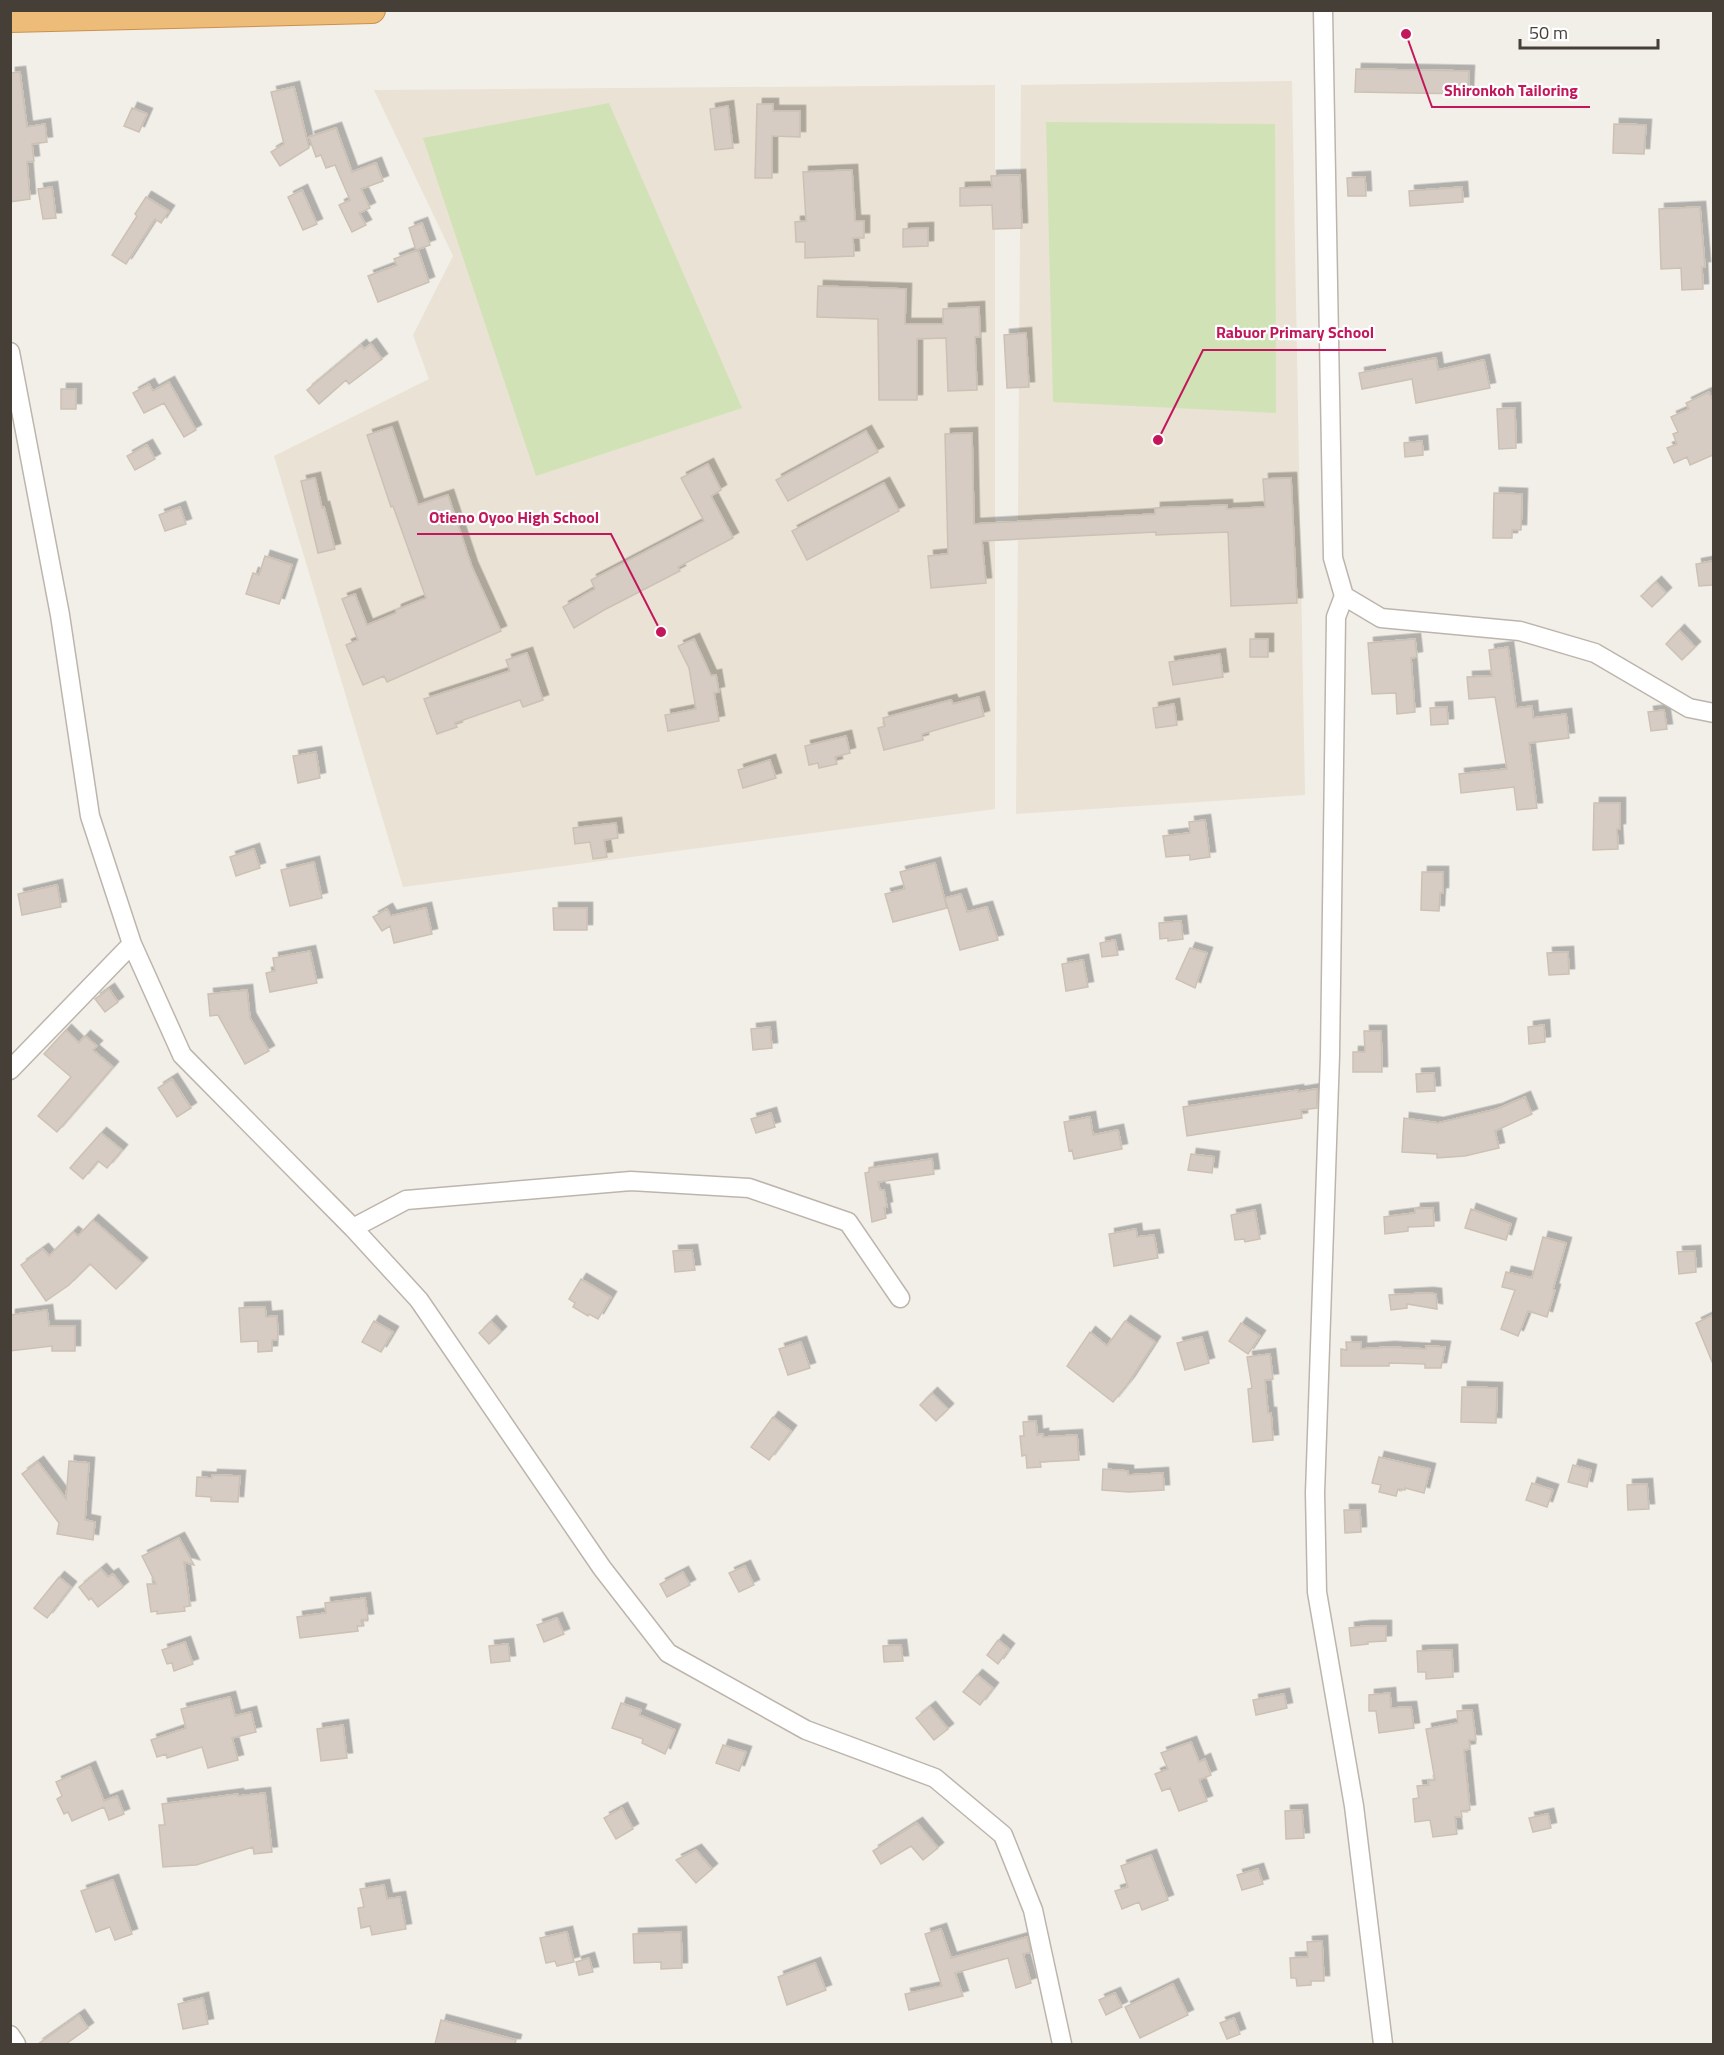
<svg xmlns="http://www.w3.org/2000/svg" width="1724" height="2055" font-family="'Titillium Web',sans-serif">
	<style>
		.education { fill: #eae2d4 }
		.green { fill: #d2e2b7 }
		.building { fill: #d6ccc3; stroke: #cdc1b4; stroke-width: 1.5; filter: url(#shadow) }
		.lines { fill: none; stroke-linecap: round; stroke-linejoin: round }
		.minor-casing { stroke: #bdb5ac; stroke-width: 21 }
		.highway-casing { stroke: #cb904a; stroke-width: 28 }
		.minor { stroke: #fff; stroke-width: 18 }
		.highway { stroke: #edbc79; stroke-width: 26 }
		.leader { fill: none; stroke: #c2185b; stroke-width: 2 }
		.callout-dot { fill: #c2185b; stroke: #fff; stroke-width: 2 }
		.callout-label { font-size: 16px; text-anchor: middle; font-weight: bold; fill: #c2185b; stroke: #fff; stroke-width: 4.5; stroke-linejoin: round; paint-order: stroke }
	</style>
	<defs>
		<filter id="shadow"><feDropShadow dx="5.5" dy="-5.5" stdDeviation="0" flood-color="#0004"/></filter>
	</defs>
	<rect width="100%" height="100%" fill="#f2efe9"/>
	<path class="education" d="M 1292,81 L 1305,795 L 1016,814 L 1021,85 Z
		M 995,85 L 995,809 L 403,887 L 274,456 L 429,379 L 413,335 L 453,256 L 374,90 Z"/>
	<path class="green" d="M 609,103 L 742,408 L 536,476 L 423,138 Z
		M 1046,122 L 1275,124 L 1276,413 L 1053,402 Z"/>
	<path class="building" d="M 1356,69 L 1469,71 L 1468,94 L 1355,92 Z
		M 20,72 L 27,127 L 45,124 L 47,142 L 32,144 L 34,161 L 27,162 L 30,199 L 10,202 L 10,73 Z
		M 294,87 L 309,148 L 280,166 L 271,152 L 284,144 L 271,92 Z
		M 757,104 L 773,104 L 773,111 L 800,111 L 800,137 L 772,136 L 772,178 L 755,178 Z
		M 728,106 L 733,148 L 715,150 L 710,109 Z
		M 132,108 L 147,114 L 139,132 L 124,126 Z
		M 1614,124 L 1646,125 L 1644,154 L 1613,153 Z
		M 336,128 L 352,172 L 376,163 L 383,181 L 361,189 L 370,208 L 359,213 L 366,225 L 352,232 L 339,205 L 350,200 L 335,165 L 326,168 L 321,155 L 316,157 L 309,137 Z
		M 852,170 L 855,221 L 864,221 L 864,238 L 853,238 L 854,256 L 805,258 L 805,242 L 796,242 L 795,222 L 806,221 L 803,172 Z
		M 1020,175 L 1022,228 L 993,229 L 992,205 L 960,206 L 960,188 L 992,187 L 991,176 Z
		M 1365,177 L 1366,196 L 1348,196 L 1347,178 Z
		M 52,187 L 56,218 L 43,219 L 38,189 Z
		M 1462,187 L 1463,202 L 1410,206 L 1409,191 Z
		M 302,190 L 317,224 L 303,230 L 288,197 Z
		M 146,197 L 169,211 L 161,223 L 155,219 L 126,264 L 112,255 L 137,216 L 135,214 Z
		M 1700,207 L 1705,267 L 1702,267 L 1703,289 L 1682,290 L 1681,268 L 1661,269 L 1659,209 Z
		M 422,223 L 430,245 L 416,250 L 409,228 Z
		M 928,228 L 928,246 L 903,247 L 903,229 Z
		M 418,250 L 429,282 L 378,302 L 368,276 L 397,265 L 394,259 Z
		M 818,286 L 906,289 L 905,324 L 943,324 L 943,309 L 979,307 L 980,337 L 975,337 L 977,390 L 948,391 L 946,338 L 917,339 L 917,400 L 879,400 L 878,319 L 817,317 Z
		M 1026,333 L 1029,387 L 1007,388 L 1004,335 Z
		M 371,344 L 382,359 L 349,384 L 346,380 L 319,404 L 307,390 L 361,345 L 364,349 Z
		M 1436,358 L 1438,370 L 1484,360 L 1490,388 L 1416,403 L 1412,379 L 1362,389 L 1359,373 Z
		M 169,382 L 196,430 L 184,437 L 164,403 L 144,413 L 133,393 L 149,384 L 153,391 Z
		M 61,389 L 76,389 L 76,409 L 61,409 Z
		M 1709,392 L 1713,402 L 1713,455 L 1690,465 L 1687,457 L 1674,463 L 1667,448 L 1677,444 L 1673,434 L 1678,432 L 1671,417 L 1689,409 L 1686,403 Z
		M 1515,408 L 1516,448 L 1499,449 L 1497,409 Z
		M 392,427 L 418,505 L 448,495 L 472,567 L 501,631 L 387,682 L 384,676 L 363,685 L 346,645 L 358,640 L 342,599 L 355,594 L 367,625 L 396,613 L 396,610 L 426,598 L 393,506 L 391,507 L 367,435 Z
		M 866,431 L 878,452 L 788,501 L 776,480 Z
		M 972,433 L 974,524 L 1155,514 L 1155,508 L 1227,505 L 1227,509 L 1265,507 L 1263,479 L 1291,478 L 1297,603 L 1231,606 L 1228,532 L 1156,535 L 1156,532 L 982,541 L 986,583 L 931,588 L 928,556 L 948,554 L 945,434 Z
		M 1422,441 L 1423,455 L 1405,457 L 1404,443 Z
		M 147,445 L 155,459 L 135,470 L 127,456 Z
		M 708,464 L 721,490 L 711,496 L 733,538 L 678,567 L 680,571 L 604,610 L 574,628 L 563,607 L 595,589 L 591,580 L 704,521 L 681,478 Z
		M 315,478 L 322,508 L 324,507 L 335,549 L 318,553 L 301,481 Z
		M 884,483 L 899,511 L 807,560 L 792,531 Z
		M 1494,493 L 1522,494 L 1521,530 L 1512,530 L 1512,538 L 1493,538 Z
		M 180,507 L 186,524 L 165,531 L 159,515 Z
		M 265,556 L 292,565 L 279,604 L 246,594 L 253,573 L 259,575 Z
		M 1713,561 L 1713,585 L 1699,586 L 1696,564 Z
		M 1656,582 L 1666,593 L 1652,607 L 1641,596 Z
		M 1679,630 L 1695,647 L 1682,660 L 1666,644 Z
		M 694,639 L 711,676 L 716,675 L 719,692 L 714,693 L 719,721 L 668,731 L 665,715 L 696,709 L 689,668 L 678,646 Z
		M 1250,639 L 1268,639 L 1268,657 L 1250,657 Z
		M 1415,639 L 1417,657 L 1411,658 L 1415,712 L 1397,714 L 1396,693 L 1372,694 L 1368,643 Z
		M 1508,647 L 1516,708 L 1532,706 L 1533,718 L 1566,714 L 1569,738 L 1529,743 L 1537,808 L 1517,810 L 1514,787 L 1461,793 L 1459,774 L 1507,769 L 1495,697 L 1469,699 L 1467,677 L 1492,676 L 1489,650 Z
		M 527,653 L 543,700 L 523,707 L 520,700 L 455,723 L 457,727 L 437,734 L 424,699 L 510,671 L 506,660 Z
		M 1220,654 L 1223,677 L 1173,685 L 1169,662 Z
		M 979,697 L 984,716 L 922,734 L 923,740 L 884,750 L 878,728 L 885,726 L 883,718 L 951,700 L 953,704 Z
		M 1174,704 L 1177,725 L 1156,728 L 1153,708 Z
		M 1447,707 L 1448,724 L 1431,725 L 1430,708 Z
		M 1664,710 L 1667,729 L 1651,731 L 1648,712 Z
		M 846,736 L 850,753 L 835,757 L 837,764 L 819,768 L 818,763 L 809,765 L 805,746 Z
		M 316,752 L 320,778 L 298,783 L 293,756 Z
		M 770,760 L 776,778 L 743,788 L 738,770 Z
		M 1594,803 L 1620,803 L 1620,829 L 1617,829 L 1618,849 L 1593,850 Z
		M 1205,820 L 1210,857 L 1190,860 L 1190,855 L 1166,857 L 1163,836 L 1190,833 L 1189,822 Z
		M 616,823 L 618,838 L 604,840 L 607,857 L 593,859 L 590,842 L 575,844 L 573,828 Z
		M 254,849 L 260,868 L 236,876 L 230,857 Z
		M 314,862 L 322,898 L 290,906 L 281,870 Z
		M 935,863 L 947,908 L 893,922 L 885,894 L 905,889 L 900,872 Z
		M 1422,872 L 1443,872 L 1443,893 L 1440,893 L 1439,911 L 1421,910 Z
		M 57,885 L 61,907 L 22,915 L 18,894 Z
		M 961,894 L 967,912 L 987,907 L 998,940 L 960,950 L 945,898 Z
		M 426,908 L 432,934 L 394,943 L 390,926 L 382,931 L 373,917 L 387,909 L 391,916 Z
		M 553,908 L 587,908 L 587,930 L 554,930 Z
		M 1181,921 L 1183,939 L 1168,941 L 1168,938 L 1160,939 L 1159,923 Z
		M 1115,940 L 1118,955 L 1102,957 L 1100,943 Z
		M 1190,948 L 1207,953 L 1195,988 L 1176,979 Z
		M 310,951 L 317,983 L 270,992 L 266,973 L 275,971 L 273,958 Z
		M 1568,952 L 1569,974 L 1549,975 L 1547,953 Z
		M 1083,960 L 1088,987 L 1066,991 L 1062,964 Z
		M 109,989 L 118,1002 L 105,1012 L 95,999 Z
		M 247,990 L 250,1018 L 269,1051 L 245,1064 L 218,1015 L 210,1016 L 208,994 Z
		M 1544,1025 L 1545,1042 L 1529,1044 L 1528,1027 Z
		M 770,1027 L 772,1048 L 753,1050 L 751,1029 Z
		M 66,1030 L 79,1043 L 85,1036 L 97,1046 L 93,1050 L 113,1067 L 57,1132 L 38,1116 L 71,1077 L 44,1054 Z
		M 1364,1031 L 1381,1031 L 1382,1072 L 1353,1072 L 1353,1052 L 1365,1052 Z
		M 1434,1073 L 1435,1091 L 1417,1092 L 1416,1074 Z
		M 172,1079 L 191,1108 L 177,1117 L 158,1088 Z
		M 1317,1089 L 1317,1108 L 1301,1110 L 1302,1118 L 1187,1136 L 1183,1107 L 1298,1090 L 1298,1092 Z
		M 1525,1097 L 1532,1114 L 1495,1131 L 1499,1148 L 1465,1156 L 1437,1158 L 1437,1154 L 1402,1152 L 1404,1118 L 1438,1123 L 1497,1109 Z
		M 771,1113 L 775,1127 L 756,1133 L 751,1119 Z
		M 1090,1117 L 1093,1135 L 1118,1130 L 1122,1149 L 1074,1159 L 1072,1150 L 1069,1151 L 1064,1122 Z
		M 101,1133 L 122,1150 L 107,1168 L 98,1161 L 83,1179 L 70,1168 Z
		M 1191,1154 L 1214,1157 L 1212,1173 L 1188,1170 Z
		M 932,1159 L 934,1174 L 878,1182 L 880,1190 L 884,1190 L 887,1207 L 884,1208 L 886,1218 L 872,1222 L 865,1173 L 869,1172 L 869,1168 Z
		M 1433,1208 L 1434,1226 L 1408,1227 L 1408,1231 L 1385,1234 L 1384,1217 L 1415,1213 L 1415,1209 Z
		M 1471,1209 L 1511,1224 L 1506,1240 L 1465,1228 Z
		M 1255,1210 L 1260,1239 L 1245,1242 L 1244,1239 L 1235,1240 L 1231,1215 Z
		M 93,1220 L 142,1263 L 116,1289 L 90,1264 L 69,1285 L 46,1301 L 21,1265 L 43,1249 L 49,1256 L 73,1232 L 78,1236 Z
		M 1136,1229 L 1137,1237 L 1154,1235 L 1158,1258 L 1114,1266 L 1109,1234 Z
		M 1543,1237 L 1566,1243 L 1553,1289 L 1555,1290 L 1547,1317 L 1528,1311 L 1518,1336 L 1501,1329 L 1515,1290 L 1502,1287 L 1506,1272 L 1532,1278 Z
		M 692,1250 L 695,1270 L 675,1272 L 673,1251 Z
		M 1695,1251 L 1696,1272 L 1679,1274 L 1677,1252 Z
		M 581,1279 L 611,1297 L 598,1319 L 589,1314 L 588,1316 L 573,1307 L 575,1303 L 569,1299 Z
		M 1428,1293 L 1436,1294 L 1437,1309 L 1407,1304 L 1407,1308 L 1391,1310 L 1389,1295 Z
		M 265,1307 L 266,1317 L 277,1316 L 278,1340 L 272,1340 L 272,1351 L 258,1352 L 258,1341 L 241,1342 L 239,1308 Z
		M 47,1310 L 49,1326 L 75,1326 L 75,1351 L 52,1351 L 52,1346 L 10,1351 L 10,1315 Z
		M 1713,1315 L 1713,1364 L 1696,1323 Z
		M 374,1321 L 393,1332 L 381,1352 L 362,1342 Z
		M 491,1321 L 501,1332 L 489,1344 L 479,1333 Z
		M 1125,1321 L 1155,1342 L 1129,1382 L 1113,1402 L 1067,1366 L 1090,1332 L 1107,1346 Z
		M 1241,1323 L 1260,1336 L 1248,1354 L 1229,1341 Z
		M 1202,1337 L 1209,1363 L 1185,1370 L 1177,1343 Z
		M 801,1342 L 810,1368 L 788,1375 L 779,1349 Z
		M 1346,1342 L 1361,1342 L 1361,1349 L 1389,1347 L 1426,1349 L 1426,1346 L 1445,1347 L 1441,1368 L 1425,1368 L 1425,1364 L 1389,1363 L 1389,1366 L 1341,1366 L 1341,1349 L 1347,1350 Z
		M 1270,1354 L 1273,1379 L 1265,1380 L 1268,1413 L 1271,1413 L 1273,1440 L 1253,1442 L 1248,1389 L 1252,1388 L 1247,1357 Z
		M 1462,1387 L 1497,1388 L 1496,1423 L 1461,1422 Z
		M 932,1393 L 948,1409 L 936,1421 L 920,1405 Z
		M 773,1417 L 791,1431 L 769,1460 L 751,1447 Z
		M 1036,1421 L 1037,1435 L 1043,1434 L 1043,1437 L 1077,1435 L 1079,1460 L 1040,1462 L 1041,1467 L 1027,1468 L 1026,1455 L 1022,1456 L 1020,1436 L 1024,1436 L 1023,1422 Z
		M 1379,1457 L 1430,1469 L 1424,1493 L 1405,1488 L 1405,1490 L 1398,1489 L 1396,1496 L 1379,1492 L 1381,1485 L 1372,1483 Z
		M 69,1461 L 89,1463 L 85,1520 L 95,1522 L 93,1540 L 57,1534 L 59,1523 L 22,1474 L 38,1462 L 66,1499 Z
		M 1573,1465 L 1591,1470 L 1587,1487 L 1568,1482 Z
		M 1103,1469 L 1128,1471 L 1128,1475 L 1163,1473 L 1164,1490 L 1129,1492 L 1102,1490 Z
		M 212,1475 L 240,1476 L 238,1502 L 211,1501 L 211,1497 L 196,1496 L 197,1477 L 212,1478 Z
		M 1532,1483 L 1553,1490 L 1547,1507 L 1526,1500 Z
		M 1647,1484 L 1649,1509 L 1628,1510 L 1627,1485 Z
		M 1344,1510 L 1360,1510 L 1361,1532 L 1345,1533 Z
		M 179,1538 L 194,1565 L 184,1562 L 190,1606 L 184,1607 L 185,1611 L 157,1614 L 157,1611 L 151,1612 L 147,1584 L 156,1584 L 142,1556 Z
		M 745,1566 L 754,1585 L 739,1592 L 729,1573 Z
		M 101,1569 L 108,1577 L 113,1574 L 123,1587 L 98,1607 L 91,1598 L 89,1600 L 79,1587 Z
		M 683,1572 L 690,1585 L 667,1597 L 660,1584 Z
		M 59,1577 L 71,1587 L 47,1618 L 34,1608 Z
		M 365,1598 L 368,1619 L 361,1620 L 362,1626 L 357,1626 L 358,1631 L 300,1638 L 297,1617 L 326,1613 L 325,1603 Z
		M 557,1618 L 564,1634 L 544,1642 L 537,1625 Z
		M 1366,1626 L 1386,1626 L 1386,1641 L 1368,1642 L 1368,1644 L 1351,1646 L 1349,1628 Z
		M 998,1640 L 1009,1649 L 998,1664 L 987,1655 Z
		M 185,1642 L 193,1664 L 174,1671 L 172,1663 L 167,1664 L 162,1650 Z
		M 508,1644 L 510,1661 L 491,1663 L 489,1646 Z
		M 901,1645 L 903,1661 L 884,1662 L 883,1646 Z
		M 1452,1650 L 1453,1677 L 1426,1679 L 1426,1672 L 1418,1672 L 1417,1651 Z
		M 977,1675 L 993,1688 L 980,1705 L 963,1692 Z
		M 1390,1693 L 1391,1708 L 1411,1707 L 1414,1728 L 1379,1733 L 1376,1711 L 1369,1711 L 1369,1695 Z
		M 1284,1694 L 1287,1708 L 1256,1715 L 1253,1700 Z
		M 230,1697 L 235,1716 L 251,1712 L 256,1732 L 232,1738 L 238,1760 L 208,1768 L 202,1747 L 167,1758 L 166,1754 L 157,1757 L 151,1740 L 186,1728 L 181,1709 Z
		M 621,1703 L 641,1710 L 639,1715 L 675,1730 L 665,1754 L 642,1743 L 643,1739 L 612,1728 Z
		M 930,1707 L 948,1729 L 934,1740 L 916,1718 Z
		M 1472,1710 L 1476,1740 L 1469,1740 L 1470,1749 L 1464,1750 L 1470,1810 L 1461,1811 L 1462,1817 L 1455,1817 L 1457,1834 L 1433,1837 L 1430,1820 L 1415,1822 L 1413,1799 L 1419,1798 L 1417,1786 L 1429,1785 L 1428,1781 L 1435,1780 L 1426,1729 L 1458,1723 L 1457,1711 Z
		M 343,1725 L 347,1758 L 321,1761 L 317,1729 Z
		M 1191,1742 L 1199,1762 L 1205,1759 L 1211,1775 L 1199,1780 L 1207,1801 L 1179,1811 L 1170,1788 L 1162,1791 L 1155,1774 L 1168,1769 L 1161,1753 Z
		M 723,1745 L 746,1752 L 739,1771 L 716,1763 Z
		M 90,1767 L 104,1801 L 117,1796 L 124,1814 L 109,1820 L 104,1807 L 72,1821 L 68,1812 L 64,1814 L 57,1799 L 62,1796 L 56,1782 Z
		M 265,1793 L 272,1852 L 254,1854 L 253,1847 L 196,1865 L 163,1867 L 159,1825 L 165,1825 L 162,1804 L 238,1794 L 238,1796 Z
		M 622,1808 L 633,1829 L 616,1839 L 604,1818 Z
		M 1302,1810 L 1304,1838 L 1286,1839 L 1285,1811 Z
		M 1548,1814 L 1551,1828 L 1533,1832 L 1529,1818 Z
		M 917,1823 L 938,1848 L 923,1860 L 911,1846 L 881,1864 L 873,1851 Z
		M 696,1850 L 712,1869 L 696,1883 L 676,1860 Z
		M 1151,1855 L 1168,1900 L 1142,1910 L 1139,1902 L 1122,1909 L 1115,1891 L 1128,1887 L 1121,1866 Z
		M 1258,1869 L 1263,1884 L 1242,1890 L 1237,1875 Z
		M 113,1880 L 132,1934 L 115,1940 L 110,1927 L 96,1932 L 81,1891 Z
		M 384,1885 L 387,1899 L 400,1897 L 406,1929 L 372,1935 L 370,1926 L 361,1928 L 358,1908 L 364,1907 L 360,1889 Z
		M 941,1929 L 951,1958 L 1027,1937 L 1031,1952 L 1023,1954 L 1031,1983 L 1016,1988 L 1008,1958 L 955,1973 L 963,1996 L 909,2010 L 905,1994 L 942,1986 L 925,1934 Z
		M 567,1932 L 574,1962 L 557,1966 L 555,1961 L 546,1963 L 540,1938 Z
		M 681,1932 L 682,1968 L 661,1969 L 661,1962 L 634,1963 L 633,1934 Z
		M 1322,1941 L 1324,1981 L 1311,1981 L 1311,1985 L 1297,1986 L 1296,1978 L 1291,1978 L 1290,1958 L 1308,1957 L 1307,1942 Z
		M 589,1958 L 593,1972 L 579,1975 L 576,1962 Z
		M 815,1963 L 826,1990 L 787,2005 L 778,1977 Z
		M 1173,1984 L 1188,2015 L 1140,2038 L 1125,2007 Z
		M 1115,1993 L 1122,2007 L 1106,2015 L 1099,2000 Z
		M 203,1998 L 208,2024 L 183,2029 L 178,2004 Z
		M 79,2015 L 88,2028 L 66,2044 L 38,2044 Z
		M 1234,2018 L 1240,2034 L 1227,2039 L 1220,2023 Z
		M 441,2020 L 516,2040 L 515,2044 L 435,2044 Z"/>
	<g class="lines">
		<g class="minor-casing">
			<path id="minor" d="M 1323,10 L 1333,558 L 1344,596 L 1381,618 L 1520,631 L 1595,653 L 1689,708 L 1714,713
				M 10,352 L 60,615 L 90,816 L 132,944 L 182,1055 L 353,1228 L 419,1300 L 602,1568 L 668,1653 L 806,1730 L 935,1778 L 1003,1835 L 1033,1910 L 1062,2044
				M 1344,596 L 1336,617 L 1330,1055 L 1315,1493 L 1317,1592 L 1354,1806 L 1383,2044
				M 10,1070 L 132,944
				M 353,1228 L 406,1200 L 631,1181 L 749,1188 L 848,1222 L 900,1298
				M 10,2035 L 16,2044"/>
		</g>
		<g class="highway-casing">
			<path id="highway" d="M 10,19 L 372,10"/>
		</g>
		<use href="#minor" class="minor"/>
		<use href="#highway" class="highway"/>
	</g>
	<path class="leader" d="M1406 34L1432 107H1590M1158 440L1203 350H1386M661 632L611 534H417"/>
	<g class="callout-dot">
		<circle cx="1406" cy="34" r="6"/>
		<circle cx="1158" cy="440" r="6"/>
		<circle cx="661" cy="632" r="6"/>
	</g>
	<g class="callout-label">
		<text x="1511" y="96">Shironkoh Tailoring</text>
		<text x="1295" y="338">Rabuor Primary School</text>
		<text x="514" y="523">Otieno Oyoo High School</text>
	</g>
	<rect width="1724" height="2055" fill="none" stroke="#453f38" stroke-width="24"/>
	<path d="M1520 39v9h138v-9" fill="none" stroke="#453f38" stroke-width="3"/>
	<text x="1529" y="39" font-size="18" fill="#453f38" stroke="#ffffff" stroke-width="4.5" paint-order="stroke">50 m</text>
</svg>
